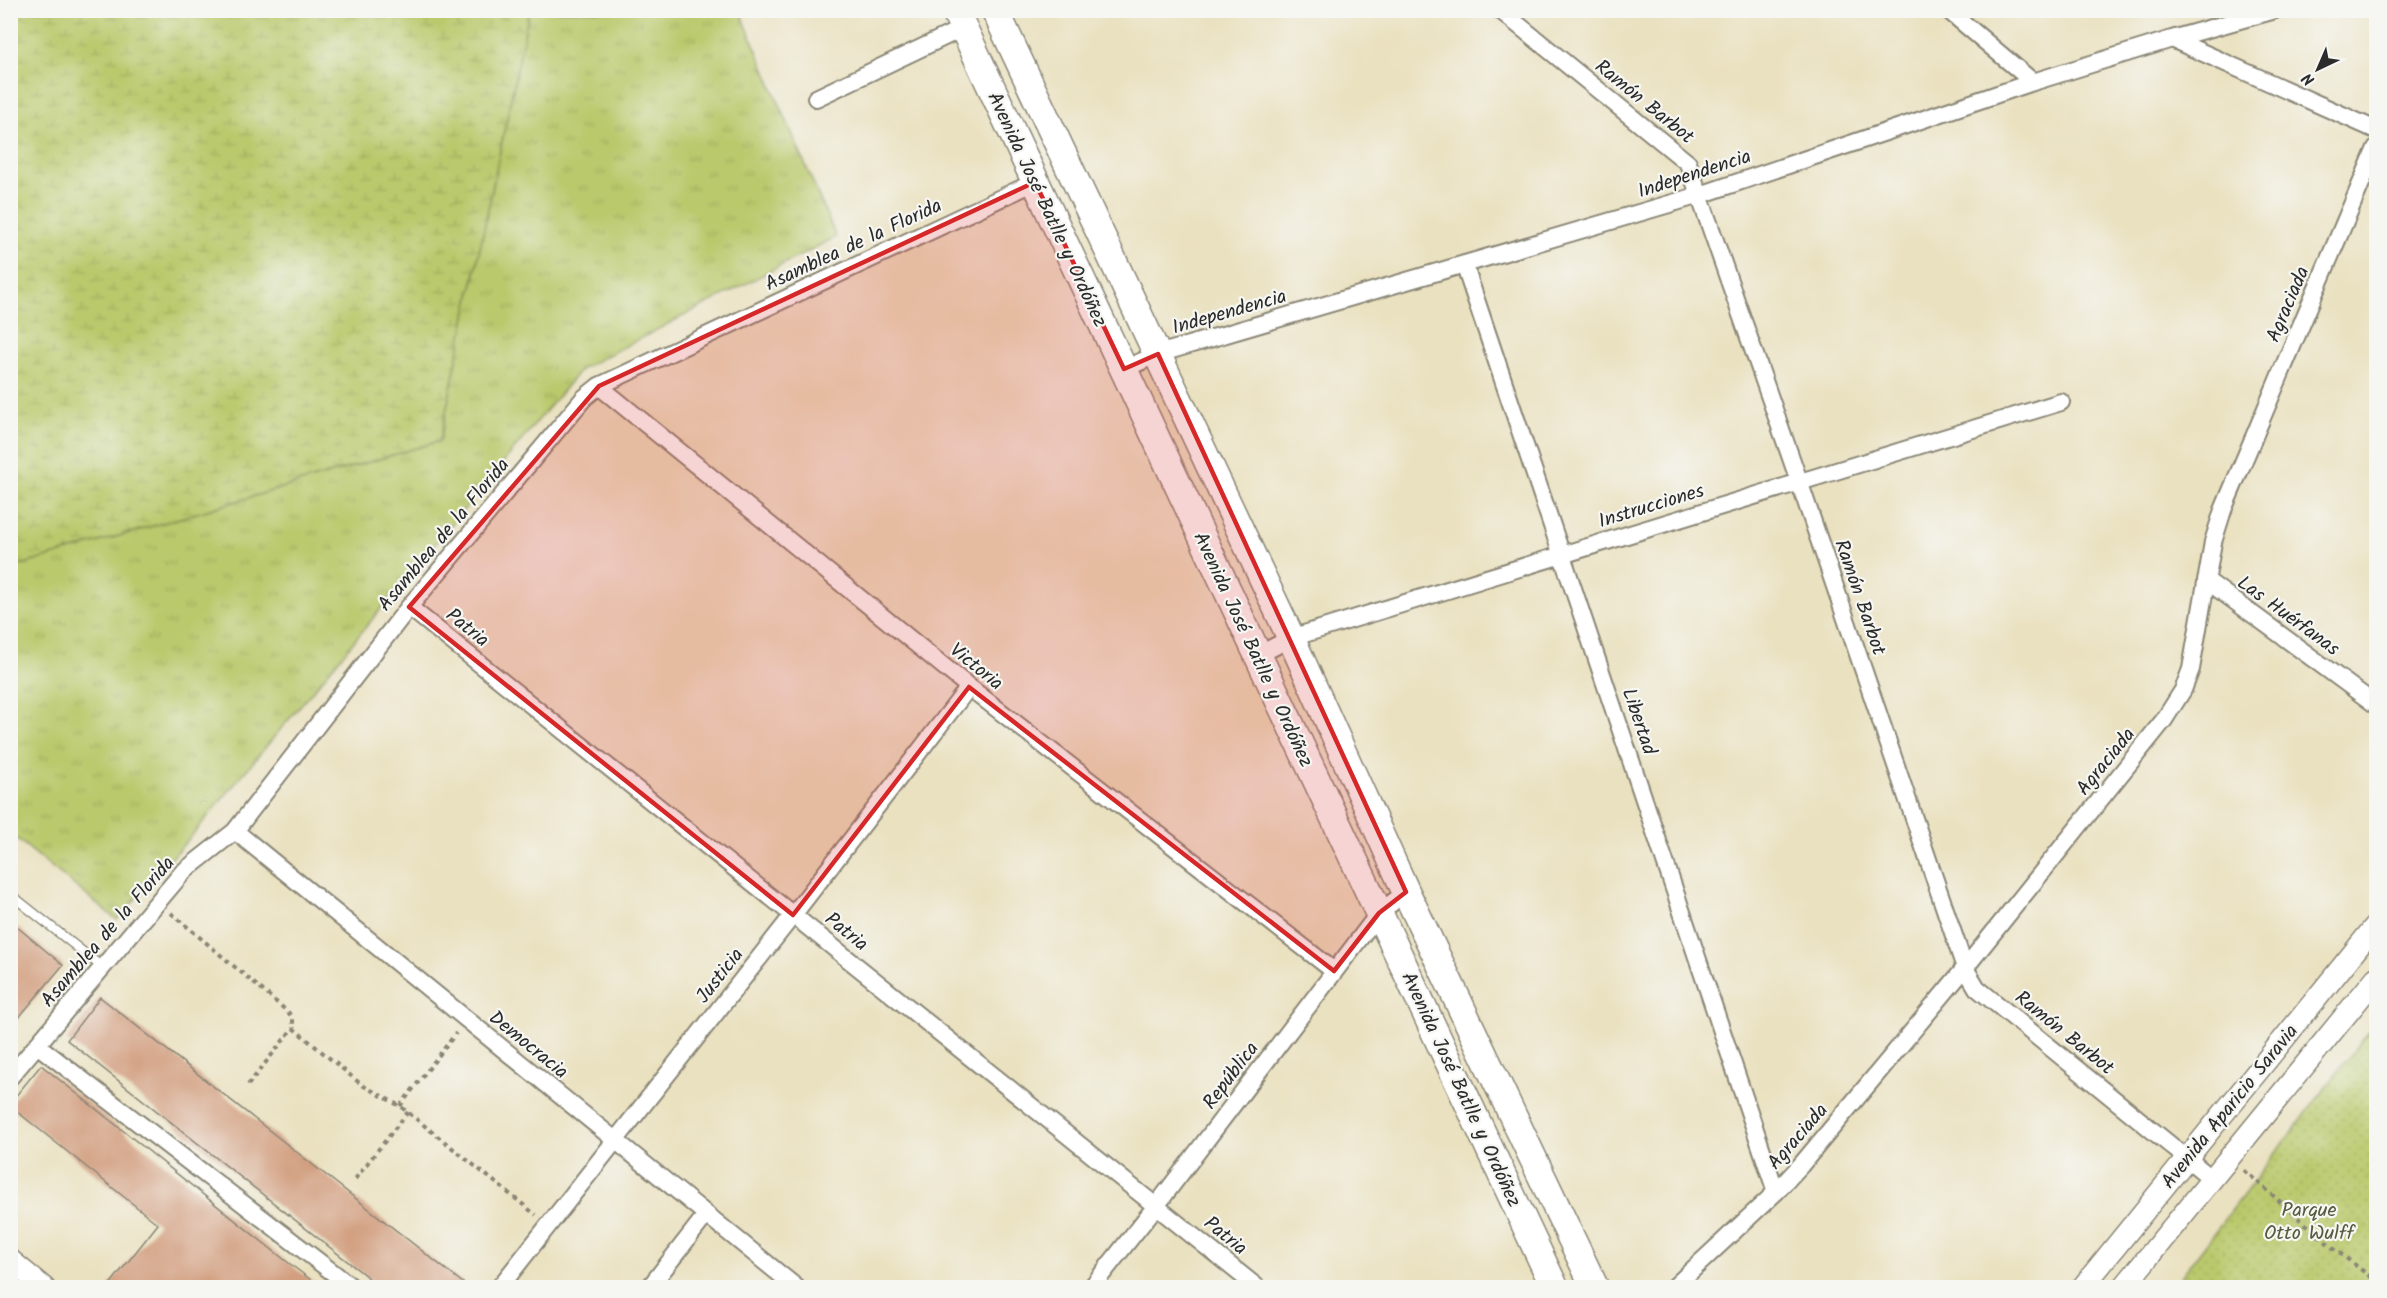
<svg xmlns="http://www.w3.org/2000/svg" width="2387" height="1298" font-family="Kalam,sans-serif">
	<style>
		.grass { fill: url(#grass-tufts); stroke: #727a4c; stroke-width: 1.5 }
		.wetland { fill: url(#wetland-marsh); stroke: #727a4c; stroke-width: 1.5 }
		.park { fill: url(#park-dots); stroke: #727a4c; stroke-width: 1.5 }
		.building { fill: #d29e7f }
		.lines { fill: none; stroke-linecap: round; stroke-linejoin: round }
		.service-casing { stroke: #8a8676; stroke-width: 11 }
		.minor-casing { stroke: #8a8676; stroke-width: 20 }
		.tertiary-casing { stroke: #8a8676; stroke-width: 24 }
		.primary-casing { stroke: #8a8676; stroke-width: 30 }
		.path { stroke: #8a8676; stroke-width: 4; stroke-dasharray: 4.5 4.5; stroke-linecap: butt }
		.service { stroke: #fff; stroke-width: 8 }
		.minor { stroke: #fff; stroke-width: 16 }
		.tertiary { stroke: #fff; stroke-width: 21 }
		.primary { stroke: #fff; stroke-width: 27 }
		.marked { fill: #d62828; fill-opacity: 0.2; stroke: #d62828; stroke-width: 4.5; stroke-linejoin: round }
		.labels { text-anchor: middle; stroke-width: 4.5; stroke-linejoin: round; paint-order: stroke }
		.street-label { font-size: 20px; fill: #2b2b2b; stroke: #f6f6f2 }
		.park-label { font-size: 20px; fill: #565a3e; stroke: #f6f6f2 }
	</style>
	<defs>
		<pattern id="grass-tufts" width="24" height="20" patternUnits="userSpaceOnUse" patternTransform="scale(1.5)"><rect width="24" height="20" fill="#bac96c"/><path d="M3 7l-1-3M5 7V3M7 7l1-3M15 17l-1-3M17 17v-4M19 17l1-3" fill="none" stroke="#a0ad5e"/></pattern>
		<pattern id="wetland-marsh" width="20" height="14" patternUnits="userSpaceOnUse" patternTransform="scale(1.5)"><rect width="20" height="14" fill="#bac96c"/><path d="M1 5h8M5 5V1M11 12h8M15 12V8" fill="none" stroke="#a0ad5e"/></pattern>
		<pattern id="park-dots" width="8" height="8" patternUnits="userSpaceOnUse" patternTransform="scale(1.5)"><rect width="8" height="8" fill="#bac96c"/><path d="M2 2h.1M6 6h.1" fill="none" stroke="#a0ad5e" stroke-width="1.8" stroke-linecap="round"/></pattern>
	</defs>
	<rect width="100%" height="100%" fill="#f6f6f2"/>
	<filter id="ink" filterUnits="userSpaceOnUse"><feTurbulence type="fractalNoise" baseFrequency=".0167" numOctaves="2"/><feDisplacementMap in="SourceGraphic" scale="12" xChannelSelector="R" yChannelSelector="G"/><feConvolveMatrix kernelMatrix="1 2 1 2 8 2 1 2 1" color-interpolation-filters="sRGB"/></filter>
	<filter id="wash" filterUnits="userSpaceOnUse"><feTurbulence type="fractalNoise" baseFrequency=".008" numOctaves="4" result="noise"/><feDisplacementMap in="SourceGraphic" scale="24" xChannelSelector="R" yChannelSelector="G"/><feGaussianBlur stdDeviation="1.35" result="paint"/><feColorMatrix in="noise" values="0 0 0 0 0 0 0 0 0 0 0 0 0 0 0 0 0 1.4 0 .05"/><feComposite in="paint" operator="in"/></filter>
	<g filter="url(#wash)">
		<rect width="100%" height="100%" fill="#eae1c0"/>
		<path class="grass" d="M 529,11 L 740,11 L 836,237 L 581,369 L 194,833 L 117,920 L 11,834 L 10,568 L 440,441 Z"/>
		<path class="wetland" d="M 11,10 L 529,11 L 440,441 L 11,568 Z"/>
		<path class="park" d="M 2376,1022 L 2376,1287 L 2173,1287 Z"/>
		<g id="blocks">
			<path class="building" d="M 10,921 L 63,965 L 10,1028 Z
				M 100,997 L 468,1287 L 380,1287 L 67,1040 Z
				M 41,1065 L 290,1264 L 320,1287 L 108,1287 L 158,1224 L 10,1106 L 10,1103 Z"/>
		</g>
	</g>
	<g filter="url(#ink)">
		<use href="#blocks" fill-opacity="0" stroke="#8a8676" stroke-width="1.5"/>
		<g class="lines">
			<g class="service-casing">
				<path id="service" d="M 10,894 L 102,967"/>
			</g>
			<g class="minor-casing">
				<path id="minor" d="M 1500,10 L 1688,163 L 1799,481 L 1965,968 L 1977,988 L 2211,1178
					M 1948,10 L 2033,82
					M 2172,39 L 2376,130
					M 816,98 L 963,28
					M 1464,264 L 1776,1192
					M 1124,369 L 1158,354 L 1700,195 L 2033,82 L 2172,39 L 2275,10
					M 599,386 L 969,687 L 1334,971
					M 2206,580 L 2376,705
					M 409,607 L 1258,1288
					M 1256,656 L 1291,638 L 2061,402
					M 235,831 L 797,1288
					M 37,1045 L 353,1288
					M 10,1077 L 183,872 L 235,831 L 409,607 L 584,398 L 599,386 L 1035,182
					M 499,1288 L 793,915 L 969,687
					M 649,1288 L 706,1215
					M 1091,1288 L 1156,1206 L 1379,913 L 1406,892
					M 1673,1288 L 1776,1192 L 1801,1165 L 1965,968 L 2164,720 L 2183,690 L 2191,669 L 2213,542 L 2223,510 L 2376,148"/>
			</g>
			<g class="tertiary-casing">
				<path id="tertiary" d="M 10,1260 L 44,1288
					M 2082,1288 L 2376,925
					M 2123,1288 L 2376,978"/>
			</g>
			<g class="primary-casing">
				<path id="primary" d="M 955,10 C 1155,436 1355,862 1555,1288
					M 995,10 L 1291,638 L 1406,892 L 1595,1288"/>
			</g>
			<path class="path" d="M 171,913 L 288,1012 L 293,1019 L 293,1028 L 362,1085 L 400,1106 L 536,1215
				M 248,1085 L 293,1028
				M 400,1106 L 456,1033
				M 2244,1170 L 2333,1248 L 2376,1281
				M 355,1179 L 408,1112"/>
			<use href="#service" class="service"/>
			<use href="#minor" class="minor"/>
			<use href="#tertiary" class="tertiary"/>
			<use href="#primary" class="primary"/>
		</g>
	</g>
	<path class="marked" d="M 1035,182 L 1124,369 L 1158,354 L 1406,892 L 1379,913 L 1334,971 L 969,687 L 793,915 L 409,607 L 599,386 Z"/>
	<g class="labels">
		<g class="street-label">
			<text transform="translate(1645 101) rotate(39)" y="7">Ramón Barbot</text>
			<text transform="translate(1694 173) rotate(-18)" y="7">Independencia</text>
			<text transform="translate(1048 209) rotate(65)" y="7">Avenida José Batlle y Ordóñez</text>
			<text transform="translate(853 244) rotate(-25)" y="7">Asamblea de la Florida</text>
			<text transform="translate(2287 304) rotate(-67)" y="7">Agraciada</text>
			<text transform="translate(1229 311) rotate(-16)" y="7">Independencia</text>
			<text transform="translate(1651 505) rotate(-17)" y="7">Instrucciones</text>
			<text transform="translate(443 534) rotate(-50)" y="7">Asamblea de la Florida</text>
			<text transform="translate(1861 597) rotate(71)" y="7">Ramón Barbot</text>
			<text transform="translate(2289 615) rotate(36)" y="7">Las Huérfanas</text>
			<text transform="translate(468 627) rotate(39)" y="7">Patria</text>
			<text transform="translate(1254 649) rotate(65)" y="7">Avenida José Batlle y Ordóñez</text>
			<text transform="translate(977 666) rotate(39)" y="7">Victoria</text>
			<text transform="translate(1640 721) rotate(71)" y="7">Libertad</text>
			<text transform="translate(2105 761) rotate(-51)" y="7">Agraciada</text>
			<text transform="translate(107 931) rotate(-49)" y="7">Asamblea de la Florida</text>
			<text transform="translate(847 931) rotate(39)" y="7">Patria</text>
			<text transform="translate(719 975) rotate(-52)" y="7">Justicia</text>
			<text transform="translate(2065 1032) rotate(39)" y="7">Ramón Barbot</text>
			<text transform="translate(529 1044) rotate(39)" y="7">Democracia</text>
			<text transform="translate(1230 1075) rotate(-53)" y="7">República</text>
			<text transform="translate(1462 1089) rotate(65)" y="7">Avenida José Batlle y Ordóñez</text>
			<text transform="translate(2229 1106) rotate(-51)" y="7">Avenida Aparicio Saravia</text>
			<text transform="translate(1797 1136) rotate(-49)" y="7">Agraciada</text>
			<text transform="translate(1226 1235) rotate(39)" y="7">Patria</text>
		</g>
		<g class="park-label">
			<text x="2309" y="1216">Parque<tspan x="2309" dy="23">Otto Wulff</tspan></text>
		</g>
	</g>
	<rect width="2387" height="1298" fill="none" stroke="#f6f6f2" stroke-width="36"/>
	<g transform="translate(2318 69) rotate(224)" stroke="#f6f6f2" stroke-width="4.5" paint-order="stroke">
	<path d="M0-4.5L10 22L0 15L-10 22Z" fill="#2b2b2b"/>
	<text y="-9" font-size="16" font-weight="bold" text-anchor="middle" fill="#2b2b2b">N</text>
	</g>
</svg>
